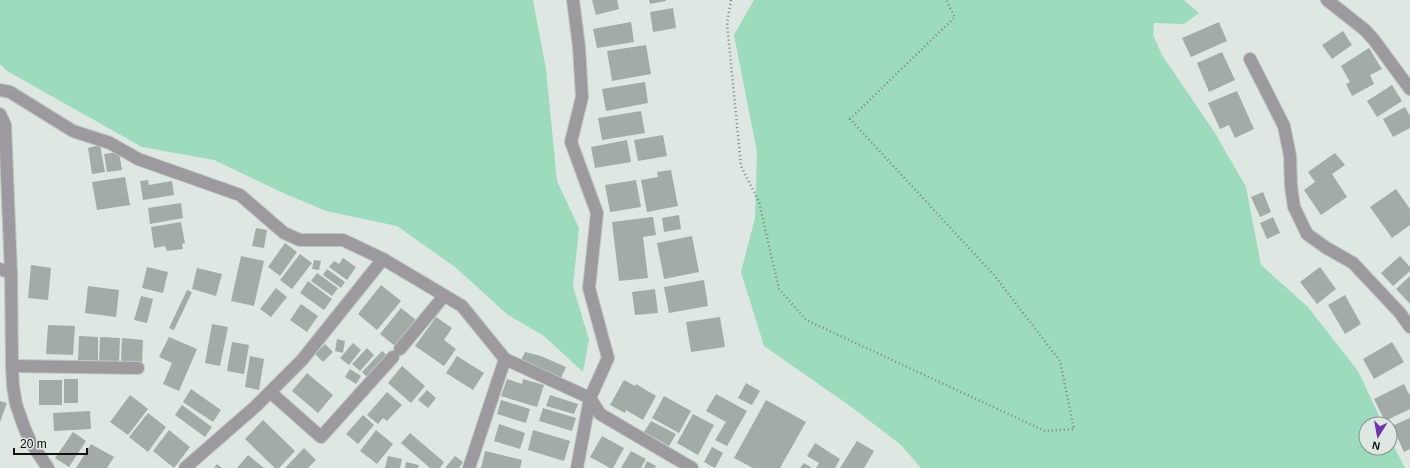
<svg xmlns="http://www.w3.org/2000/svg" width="1410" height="468" font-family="Helvetica,sans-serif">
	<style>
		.green { fill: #9cdcbd }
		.building { fill: #a3aba7 }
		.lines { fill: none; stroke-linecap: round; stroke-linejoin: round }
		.lane-casing { stroke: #bdc5c1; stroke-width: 14 }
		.street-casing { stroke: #bdc5c1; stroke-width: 14 }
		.path { stroke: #7f8582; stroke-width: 2.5; stroke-dasharray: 1 3; stroke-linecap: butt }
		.lane { stroke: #9c9a9e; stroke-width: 12 }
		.street { stroke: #9c9a9e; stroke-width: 12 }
	</style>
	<rect width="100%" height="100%" fill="#dee7e2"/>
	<path class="green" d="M 0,0 L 533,0 L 546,69 L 557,181 L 579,228 L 573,286 L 589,340 L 583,372 L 544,336 L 508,315 L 455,267 L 397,226 L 326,211 L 281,192 L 214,160 L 142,147 L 7,71 L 0,64 Z
		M 754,0 L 1184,0 L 1199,13 L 1184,24 L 1154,23 L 1153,35 L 1162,55 L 1215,133 L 1246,187 L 1261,265 L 1308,307 L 1358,371 L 1383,424 L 1366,424 L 1366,448 L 1390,448 L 1390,439 L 1405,468 L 921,468 L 900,444 L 850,406 L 764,346 L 741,272 L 755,218 L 757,152 L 734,35 Z"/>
	<path class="building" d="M 592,0 L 617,0 L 619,9 L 596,15 Z
		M 649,0 L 666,0 L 666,1 L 650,4 Z
		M 673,8 L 676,28 L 653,32 L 650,12 Z
		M 631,22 L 634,42 L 597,48 L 593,29 Z
		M 1219,22 L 1227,41 L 1191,57 L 1182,38 Z
		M 1343,31 L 1352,45 L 1332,59 L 1322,45 Z
		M 646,45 L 651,74 L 612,81 L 607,51 Z
		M 1369,48 L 1382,69 L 1370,75 L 1374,84 L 1352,96 L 1346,84 L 1350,82 L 1341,66 Z
		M 1222,52 L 1235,80 L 1209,92 L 1197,63 Z
		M 645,82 L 648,103 L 606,111 L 602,89 Z
		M 1392,85 L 1402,101 L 1377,117 L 1367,101 Z
		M 1237,91 L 1254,129 L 1235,138 L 1229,125 L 1220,129 L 1208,103 Z
		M 1405,107 L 1410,116 L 1410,128 L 1393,137 L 1383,119 Z
		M 641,111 L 645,133 L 602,140 L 598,118 Z
		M 663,135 L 667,156 L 638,161 L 634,140 Z
		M 627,140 L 631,162 L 595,168 L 591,147 Z
		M 100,145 L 105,172 L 92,174 L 88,148 Z
		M 119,152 L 122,170 L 107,172 L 104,154 Z
		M 1335,153 L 1345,165 L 1332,174 L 1347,197 L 1321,215 L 1304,190 L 1315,182 L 1308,172 Z
		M 671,170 L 678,206 L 647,212 L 641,180 L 658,177 L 657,172 Z
		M 125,177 L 130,205 L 97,210 L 92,182 Z
		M 148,180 L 149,185 L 172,181 L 174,195 L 143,200 L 140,181 Z
		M 636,180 L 641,207 L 610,212 L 605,185 Z
		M 1396,189 L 1410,209 L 1410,225 L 1392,238 L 1370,207 Z
		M 1263,192 L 1271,212 L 1260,217 L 1251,197 Z
		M 181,203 L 183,218 L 150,224 L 148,208 Z
		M 679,215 L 681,229 L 664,232 L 662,218 Z
		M 653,217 L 656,235 L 643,237 L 648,278 L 619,281 L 612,222 Z
		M 1273,217 L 1280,233 L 1267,239 L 1260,223 Z
		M 181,222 L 185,243 L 182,244 L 183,249 L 167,251 L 165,246 L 154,248 L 151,227 Z
		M 256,228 L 267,230 L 264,248 L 252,246 Z
		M 692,236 L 699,272 L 664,279 L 657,243 Z
		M 285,243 L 297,252 L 280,276 L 268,267 Z
		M 300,254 L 312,263 L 292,289 L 280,280 Z
		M 241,256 L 264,261 L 254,306 L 231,301 Z
		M 1400,256 L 1410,267 L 1410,271 L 1393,286 L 1381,273 Z
		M 343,258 L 356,267 L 347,280 L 329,267 L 334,261 L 339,264 Z
		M 314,260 L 321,261 L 319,270 L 312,269 Z
		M 31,265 L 51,268 L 48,300 L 28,298 Z
		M 147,267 L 168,272 L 163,293 L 142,288 Z
		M 1320,267 L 1336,289 L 1317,304 L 1300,282 Z
		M 197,268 L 222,274 L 216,296 L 192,289 Z
		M 327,269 L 345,282 L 341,288 L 323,275 Z
		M 317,273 L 338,288 L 332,296 L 311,281 Z
		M 1410,276 L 1410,304 L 1396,289 Z
		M 704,280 L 708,306 L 669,313 L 664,287 Z
		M 308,281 L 332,299 L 324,310 L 300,293 Z
		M 381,285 L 401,301 L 377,330 L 358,314 Z
		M 88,286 L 119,290 L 116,317 L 85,313 Z
		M 276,288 L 287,297 L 271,317 L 260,309 Z
		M 655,289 L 658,313 L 635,315 L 632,292 Z
		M 187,290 L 192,292 L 174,330 L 169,328 Z
		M 1345,295 L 1361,324 L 1345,334 L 1328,305 Z
		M 141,296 L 153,299 L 147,323 L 134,320 Z
		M 301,304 L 318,316 L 307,332 L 290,320 Z
		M 401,308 L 416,320 L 395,346 L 380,334 Z
		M 436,317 L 452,328 L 444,340 L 456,349 L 444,366 L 415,346 Z
		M 720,317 L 725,347 L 691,352 L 686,322 Z
		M 212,324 L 228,327 L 220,366 L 205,363 Z
		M 48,325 L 75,326 L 73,355 L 46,354 Z
		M 79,336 L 98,337 L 98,361 L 78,360 Z
		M 100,337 L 120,338 L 119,362 L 99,361 Z
		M 169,337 L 197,349 L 179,391 L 163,384 L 172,363 L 159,357 Z
		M 122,338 L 143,340 L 142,364 L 121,363 Z
		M 337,339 L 345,341 L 343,353 L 335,351 Z
		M 232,342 L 249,345 L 244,374 L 227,371 Z
		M 1392,342 L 1404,362 L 1374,379 L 1363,359 Z
		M 353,343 L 361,350 L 349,365 L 340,358 Z
		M 325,344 L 333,352 L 323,362 L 315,354 Z
		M 367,348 L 374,355 L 360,371 L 352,364 Z
		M 382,351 L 388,356 L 368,378 L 362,372 Z
		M 525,352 L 541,356 L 566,367 L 561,378 L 521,360 Z
		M 250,356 L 264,359 L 259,390 L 245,387 Z
		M 457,356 L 484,373 L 473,390 L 446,373 Z
		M 402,366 L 425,386 L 411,403 L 388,383 Z
		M 350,369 L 361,376 L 356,384 L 345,377 Z
		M 307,373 L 333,395 L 318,413 L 292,391 Z
		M 64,379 L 78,379 L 78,403 L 64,403 Z
		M 507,379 L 522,384 L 523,379 L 544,385 L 537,407 L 501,396 Z
		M 39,380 L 62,380 L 62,405 L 39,405 Z
		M 624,380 L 635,386 L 636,384 L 656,396 L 643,420 L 626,410 L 625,413 L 610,405 Z
		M 746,383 L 760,391 L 752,405 L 738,398 Z
		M 1404,384 L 1410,396 L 1410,409 L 1385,421 L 1374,399 Z
		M 191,389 L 221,410 L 213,422 L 183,402 Z
		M 427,390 L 436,398 L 428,408 L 418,400 Z
		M 387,392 L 402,405 L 387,421 L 383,418 L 378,424 L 367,415 Z
		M 716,394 L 747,411 L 727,446 L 715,440 L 726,422 L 706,411 Z
		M 130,395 L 148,409 L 128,435 L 110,422 Z
		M 550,395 L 578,404 L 574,414 L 546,406 Z
		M 664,396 L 691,411 L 679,433 L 652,418 Z
		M 501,400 L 530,409 L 526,423 L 497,414 Z
		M 766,400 L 806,422 L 780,468 L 753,468 L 734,458 Z
		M 0,401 L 7,403 L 0,422 Z
		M 182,405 L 212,427 L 205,437 L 175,415 Z
		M 543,408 L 576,418 L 572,431 L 539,421 Z
		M 90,411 L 91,429 L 54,431 L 53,413 Z
		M 148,413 L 166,427 L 148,452 L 129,437 Z
		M 693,414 L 714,425 L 698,455 L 677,443 Z
		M 363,415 L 374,425 L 358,444 L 346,434 Z
		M 1410,418 L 1410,449 L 1404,452 L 1392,426 Z
		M 263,420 L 295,451 L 279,468 L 275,468 L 245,439 Z
		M 651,421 L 676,434 L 669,446 L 644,432 Z
		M 499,424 L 525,433 L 520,449 L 494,441 Z
		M 169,430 L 190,447 L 174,468 L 153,451 Z
		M 376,430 L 393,444 L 377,464 L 360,451 Z
		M 533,430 L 570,441 L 564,461 L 528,450 Z
		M 73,432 L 86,441 L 69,467 L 55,458 Z
		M 410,433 L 444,462 L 440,468 L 430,468 L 401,443 Z
		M 602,436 L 624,448 L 613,468 L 610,468 L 590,457 Z
		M 857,441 L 874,451 L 864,468 L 840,468 Z
		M 815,443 L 840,459 L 835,468 L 816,468 L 819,463 L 807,456 Z
		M 91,444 L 114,457 L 107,468 L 76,468 Z
		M 712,447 L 723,453 L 715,468 L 704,462 Z
		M 304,448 L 316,460 L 308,468 L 285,468 Z
		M 485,451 L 522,460 L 520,468 L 481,468 Z
		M 631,451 L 646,459 L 641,468 L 621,468 Z
		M 248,455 L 264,468 L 237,468 Z
		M 388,456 L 402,459 L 400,468 L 385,468 Z
		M 455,456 L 463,462 L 459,468 L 445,468 Z
		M 647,461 L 656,466 L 655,468 L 644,468 Z
		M 406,462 L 419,465 L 418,468 L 405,468 Z
		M 804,463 L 812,468 L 800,468 Z
		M 217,464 L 222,468 L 214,468 Z"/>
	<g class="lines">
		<g class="lane-casing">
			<path id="lane" d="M 0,90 L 10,92 L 73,131 L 110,143 L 138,159 L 240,195 L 284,233 L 300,240 L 343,240 L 383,259 L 462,306 L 505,359 L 590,398
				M 0,269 L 11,273
				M 400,349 L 444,296
				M 12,366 L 138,368
				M 270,392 L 321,437 L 393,357
				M 469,468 L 505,359"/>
		</g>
		<g class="street-casing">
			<path id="street" d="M 573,0 L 579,47 L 582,97 L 571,142 L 597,213 L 589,288 L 608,358 L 590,398 L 577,468
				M 1327,0 L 1365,30 L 1374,40 L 1410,89
				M 1250,59 L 1284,126 L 1290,156 L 1291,186 L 1294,207 L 1307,234 L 1325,247 L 1353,263 L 1400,313 L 1410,327
				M 0,114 L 5,125 L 11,273 L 12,366 L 13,386 L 16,404 L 24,427 L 31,443 L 48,468
				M 590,398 L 600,414 L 692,468
				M 185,468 L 256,406 L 302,360 L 383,259"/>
		</g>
		<path class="path" d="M 731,0 L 727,23 L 741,166 L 759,202 L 779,289 L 806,320 L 1045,431 L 1074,429 L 1060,361 L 994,275 L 850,119 L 955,17 L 946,0"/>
		<use href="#lane" class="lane"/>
		<use href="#street" class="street"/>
	</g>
	<g transform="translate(1378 436) rotate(191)"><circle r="19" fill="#dee7e2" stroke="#8c928f"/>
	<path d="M0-3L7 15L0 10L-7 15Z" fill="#7234a9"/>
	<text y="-6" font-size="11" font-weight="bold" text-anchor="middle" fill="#111312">N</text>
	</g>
	<path d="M14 448v6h73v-6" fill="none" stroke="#111312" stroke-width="2"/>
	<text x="20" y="448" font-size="12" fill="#111312" stroke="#dee7e2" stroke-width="3" paint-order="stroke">20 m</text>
</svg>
